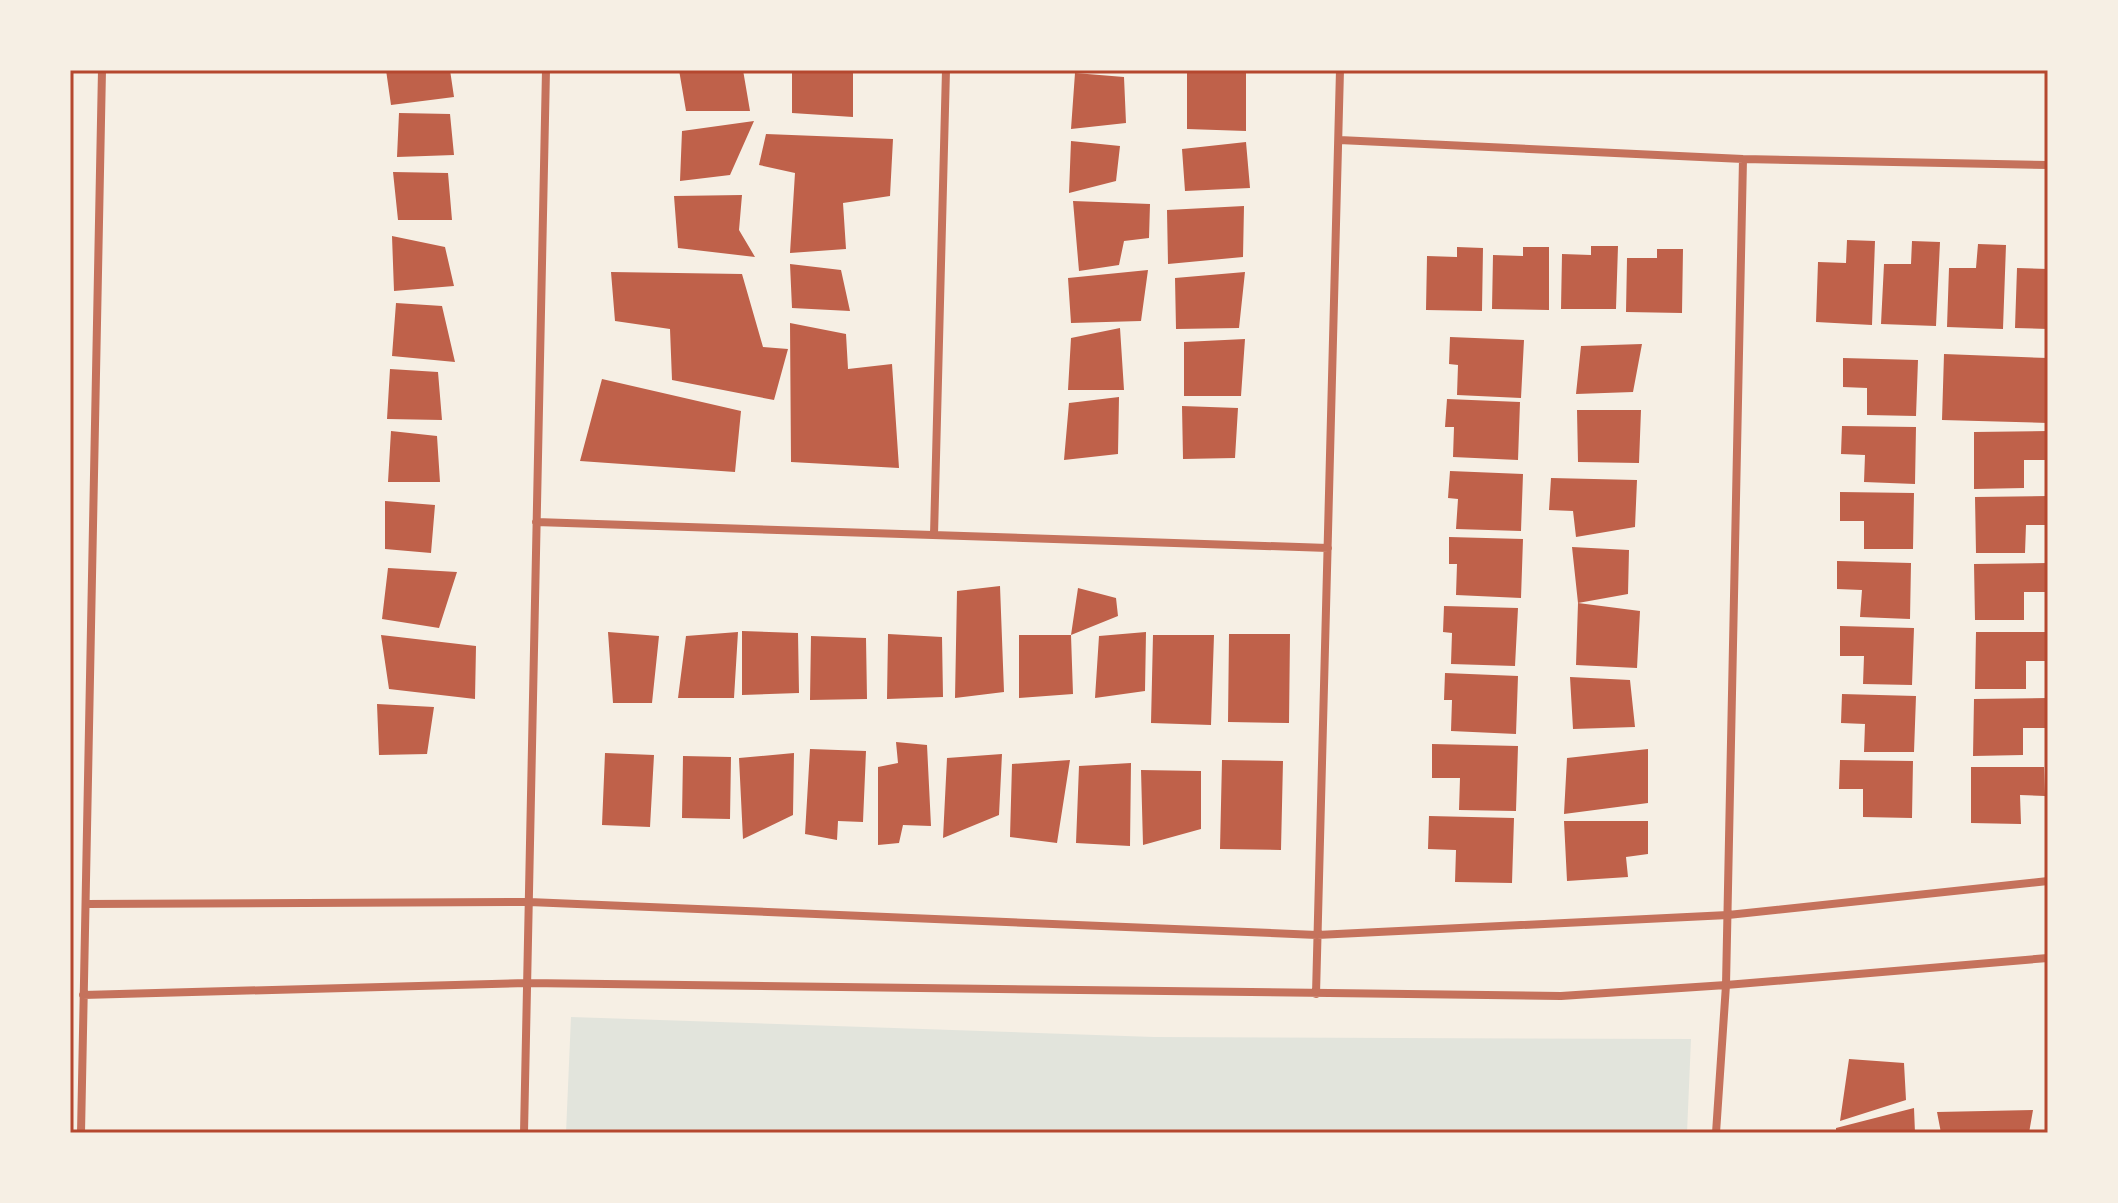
<svg xmlns="http://www.w3.org/2000/svg" width="2118" height="1203" font-family="'Exo 2',sans-serif">
	<style>
		.green { fill: #e2e4dc }
		.building { fill: #bf614a }
		.lines { fill: none; stroke-linecap: round; stroke-linejoin: round }
		.minor { stroke: #c5725c; stroke-width: 8 }
		.neatline { fill: none; stroke: #b5482f; stroke-width: 3 }
	</style>
	<rect width="100%" height="100%" fill="#f6efe4"/>
	<path class="green" d="M 571,1017 L 1154,1037 L 1691,1039 L 1687,1133 L 566,1133 Z"/>
	<path class="building" d="M 386,70 L 450,70 L 454,97 L 391,105 Z
		M 679,70 L 743,70 L 750,111 L 686,111 Z
		M 792,70 L 853,70 L 853,117 L 792,113 Z
		M 1187,70 L 1246,70 L 1246,131 L 1187,129 Z
		M 1075,73 L 1124,77 L 1126,123 L 1071,129 Z
		M 399,113 L 450,114 L 454,155 L 397,157 Z
		M 754,121 L 730,175 L 680,181 L 682,131 Z
		M 766,134 L 893,139 L 890,196 L 843,203 L 846,249 L 790,253 L 795,173 L 759,165 Z
		M 1071,141 L 1120,146 L 1116,181 L 1069,193 Z
		M 1246,142 L 1250,188 L 1185,191 L 1182,149 Z
		M 393,172 L 448,173 L 452,220 L 398,220 Z
		M 742,195 L 739,230 L 755,257 L 678,248 L 674,196 Z
		M 1073,201 L 1150,204 L 1149,238 L 1124,241 L 1119,265 L 1079,271 Z
		M 1244,206 L 1243,257 L 1168,264 L 1167,210 Z
		M 392,236 L 445,247 L 454,286 L 394,291 Z
		M 1847,240 L 1875,241 L 1872,325 L 1816,322 L 1818,262 L 1846,263 Z
		M 1912,241 L 1940,242 L 1936,326 L 1881,324 L 1884,264 L 1911,264 Z
		M 1978,244 L 2006,245 L 2003,329 L 1947,327 L 1949,268 L 1976,268 Z
		M 1591,246 L 1618,246 L 1616,309 L 1561,309 L 1562,254 L 1591,255 Z
		M 1457,247 L 1483,248 L 1482,311 L 1426,310 L 1427,256 L 1457,257 Z
		M 1523,247 L 1549,247 L 1549,310 L 1492,309 L 1493,255 L 1523,256 Z
		M 1657,249 L 1683,249 L 1682,313 L 1626,312 L 1627,258 L 1657,258 Z
		M 790,264 L 841,270 L 850,311 L 792,308 Z
		M 2017,268 L 2048,269 L 2048,329 L 2015,328 Z
		M 1148,270 L 1141,321 L 1071,323 L 1068,278 Z
		M 611,272 L 742,274 L 763,347 L 788,349 L 774,400 L 672,380 L 670,329 L 615,321 Z
		M 1245,272 L 1239,328 L 1176,329 L 1175,278 Z
		M 396,303 L 442,306 L 455,362 L 392,356 Z
		M 790,323 L 846,334 L 848,369 L 892,364 L 899,468 L 791,462 Z
		M 1120,328 L 1124,390 L 1068,390 L 1071,338 Z
		M 1450,337 L 1524,340 L 1521,398 L 1457,395 L 1458,365 L 1449,364 Z
		M 1245,339 L 1241,396 L 1184,396 L 1184,342 Z
		M 1642,344 L 1633,392 L 1576,394 L 1581,346 Z
		M 1944,354 L 2048,358 L 2048,423 L 1942,420 Z
		M 1843,358 L 1918,360 L 1916,416 L 1867,415 L 1867,388 L 1843,387 Z
		M 390,369 L 438,372 L 442,420 L 387,419 Z
		M 602,379 L 741,411 L 735,472 L 580,461 Z
		M 1119,397 L 1118,454 L 1064,460 L 1069,403 Z
		M 1447,399 L 1520,402 L 1518,460 L 1453,457 L 1454,427 L 1445,427 Z
		M 1182,406 L 1238,408 L 1235,458 L 1183,459 Z
		M 1577,410 L 1641,410 L 1639,463 L 1578,462 Z
		M 1842,426 L 1916,427 L 1915,484 L 1864,482 L 1865,455 L 1841,454 Z
		M 391,431 L 437,436 L 440,482 L 388,482 Z
		M 2048,431 L 2048,460 L 2024,460 L 2024,488 L 1974,489 L 1974,432 Z
		M 1450,471 L 1523,474 L 1521,531 L 1456,529 L 1458,499 L 1448,498 Z
		M 1551,478 L 1637,480 L 1635,527 L 1576,537 L 1573,511 L 1549,510 Z
		M 1840,492 L 1914,493 L 1913,549 L 1864,549 L 1864,521 L 1840,521 Z
		M 2048,496 L 2048,525 L 2026,525 L 2025,553 L 1976,553 L 1975,497 Z
		M 385,501 L 435,505 L 431,553 L 385,549 Z
		M 1449,537 L 1523,539 L 1521,598 L 1456,595 L 1457,564 L 1449,564 Z
		M 1572,547 L 1629,550 L 1628,594 L 1578,603 Z
		M 1837,561 L 1911,563 L 1910,619 L 1860,617 L 1862,590 L 1837,589 Z
		M 2048,563 L 2048,592 L 2024,592 L 2024,620 L 1975,620 L 1974,564 Z
		M 388,568 L 457,572 L 439,628 L 382,619 Z
		M 1000,586 L 1004,692 L 955,698 L 957,591 Z
		M 1078,588 L 1116,598 L 1118,616 L 1071,635 Z
		M 1578,603 L 1640,611 L 1637,668 L 1576,665 Z
		M 1444,606 L 1518,608 L 1515,666 L 1451,664 L 1452,633 L 1443,632 Z
		M 1840,626 L 1914,628 L 1912,685 L 1863,684 L 1864,656 L 1840,656 Z
		M 742,631 L 798,633 L 799,693 L 742,695 Z
		M 608,632 L 659,636 L 652,703 L 613,703 Z
		M 738,632 L 734,698 L 678,698 L 686,636 Z
		M 1146,632 L 1145,691 L 1095,698 L 1099,636 Z
		M 1976,632 L 2048,632 L 2048,661 L 2026,661 L 2026,689 L 1975,689 Z
		M 888,634 L 942,637 L 943,697 L 887,699 Z
		M 1229,634 L 1290,634 L 1289,723 L 1228,722 Z
		M 381,635 L 476,646 L 475,699 L 389,689 Z
		M 1019,635 L 1071,635 L 1073,694 L 1019,698 Z
		M 1153,635 L 1214,635 L 1211,725 L 1151,723 Z
		M 811,636 L 866,638 L 867,699 L 810,700 Z
		M 1445,673 L 1518,676 L 1516,734 L 1451,731 L 1452,700 L 1444,700 Z
		M 1570,677 L 1630,680 L 1635,727 L 1573,729 Z
		M 1842,694 L 1916,696 L 1914,752 L 1864,752 L 1865,724 L 1841,723 Z
		M 2048,698 L 2047,728 L 2023,728 L 2023,755 L 1973,756 L 1974,699 Z
		M 377,704 L 434,707 L 427,754 L 379,755 Z
		M 896,742 L 927,745 L 931,826 L 903,825 L 899,843 L 878,845 L 878,767 L 898,763 Z
		M 1432,744 L 1518,746 L 1516,811 L 1459,810 L 1460,778 L 1432,778 Z
		M 810,749 L 866,751 L 863,822 L 838,821 L 837,840 L 805,834 Z
		M 1648,749 L 1648,803 L 1564,814 L 1567,758 Z
		M 605,753 L 654,755 L 650,827 L 602,825 Z
		M 794,753 L 793,815 L 743,839 L 739,758 Z
		M 1002,754 L 999,815 L 943,838 L 947,758 Z
		M 683,756 L 731,757 L 730,819 L 682,818 Z
		M 1070,760 L 1057,843 L 1010,837 L 1012,764 Z
		M 1222,760 L 1283,761 L 1281,850 L 1220,849 Z
		M 1840,760 L 1913,761 L 1912,818 L 1863,817 L 1863,789 L 1839,789 Z
		M 1131,763 L 1130,846 L 1076,843 L 1079,766 Z
		M 1971,767 L 2044,767 L 2045,796 L 2020,795 L 2021,824 L 1971,823 Z
		M 1141,770 L 1201,771 L 1201,829 L 1143,845 Z
		M 1429,816 L 1514,818 L 1512,883 L 1455,882 L 1456,850 L 1428,849 Z
		M 1564,821 L 1648,821 L 1648,854 L 1626,857 L 1628,877 L 1567,881 Z
		M 1849,1059 L 1904,1063 L 1906,1100 L 1840,1121 Z
		M 1914,1108 L 1915,1133 L 1836,1133 L 1836,1128 Z
		M 2033,1110 L 2029,1133 L 1941,1133 L 1937,1112 Z"/>
	<g class="lines">
		<path class="minor" d="M 1339,140 L 1743,159 L 2048,165
			M 536,522 L 1328,548
			M 934,535 L 946,70
			M 86,904 L 529,902 L 1317,935 L 1728,915 L 2048,881
			M 1316,994 L 1340,70
			M 83,995 L 527,983 L 1561,996 L 1726,985 L 2048,958
			M 81,1133 L 102,70
			M 524,1133 L 546,70
			M 1716,1133 L 1726,985 L 1743,159"/>
	</g>
	<rect width="2118" height="1203" fill="none" stroke="#f6efe4" stroke-width="144"/>
	<rect x="72" y="72" width="1974" height="1059" class="neatline"/>
</svg>
